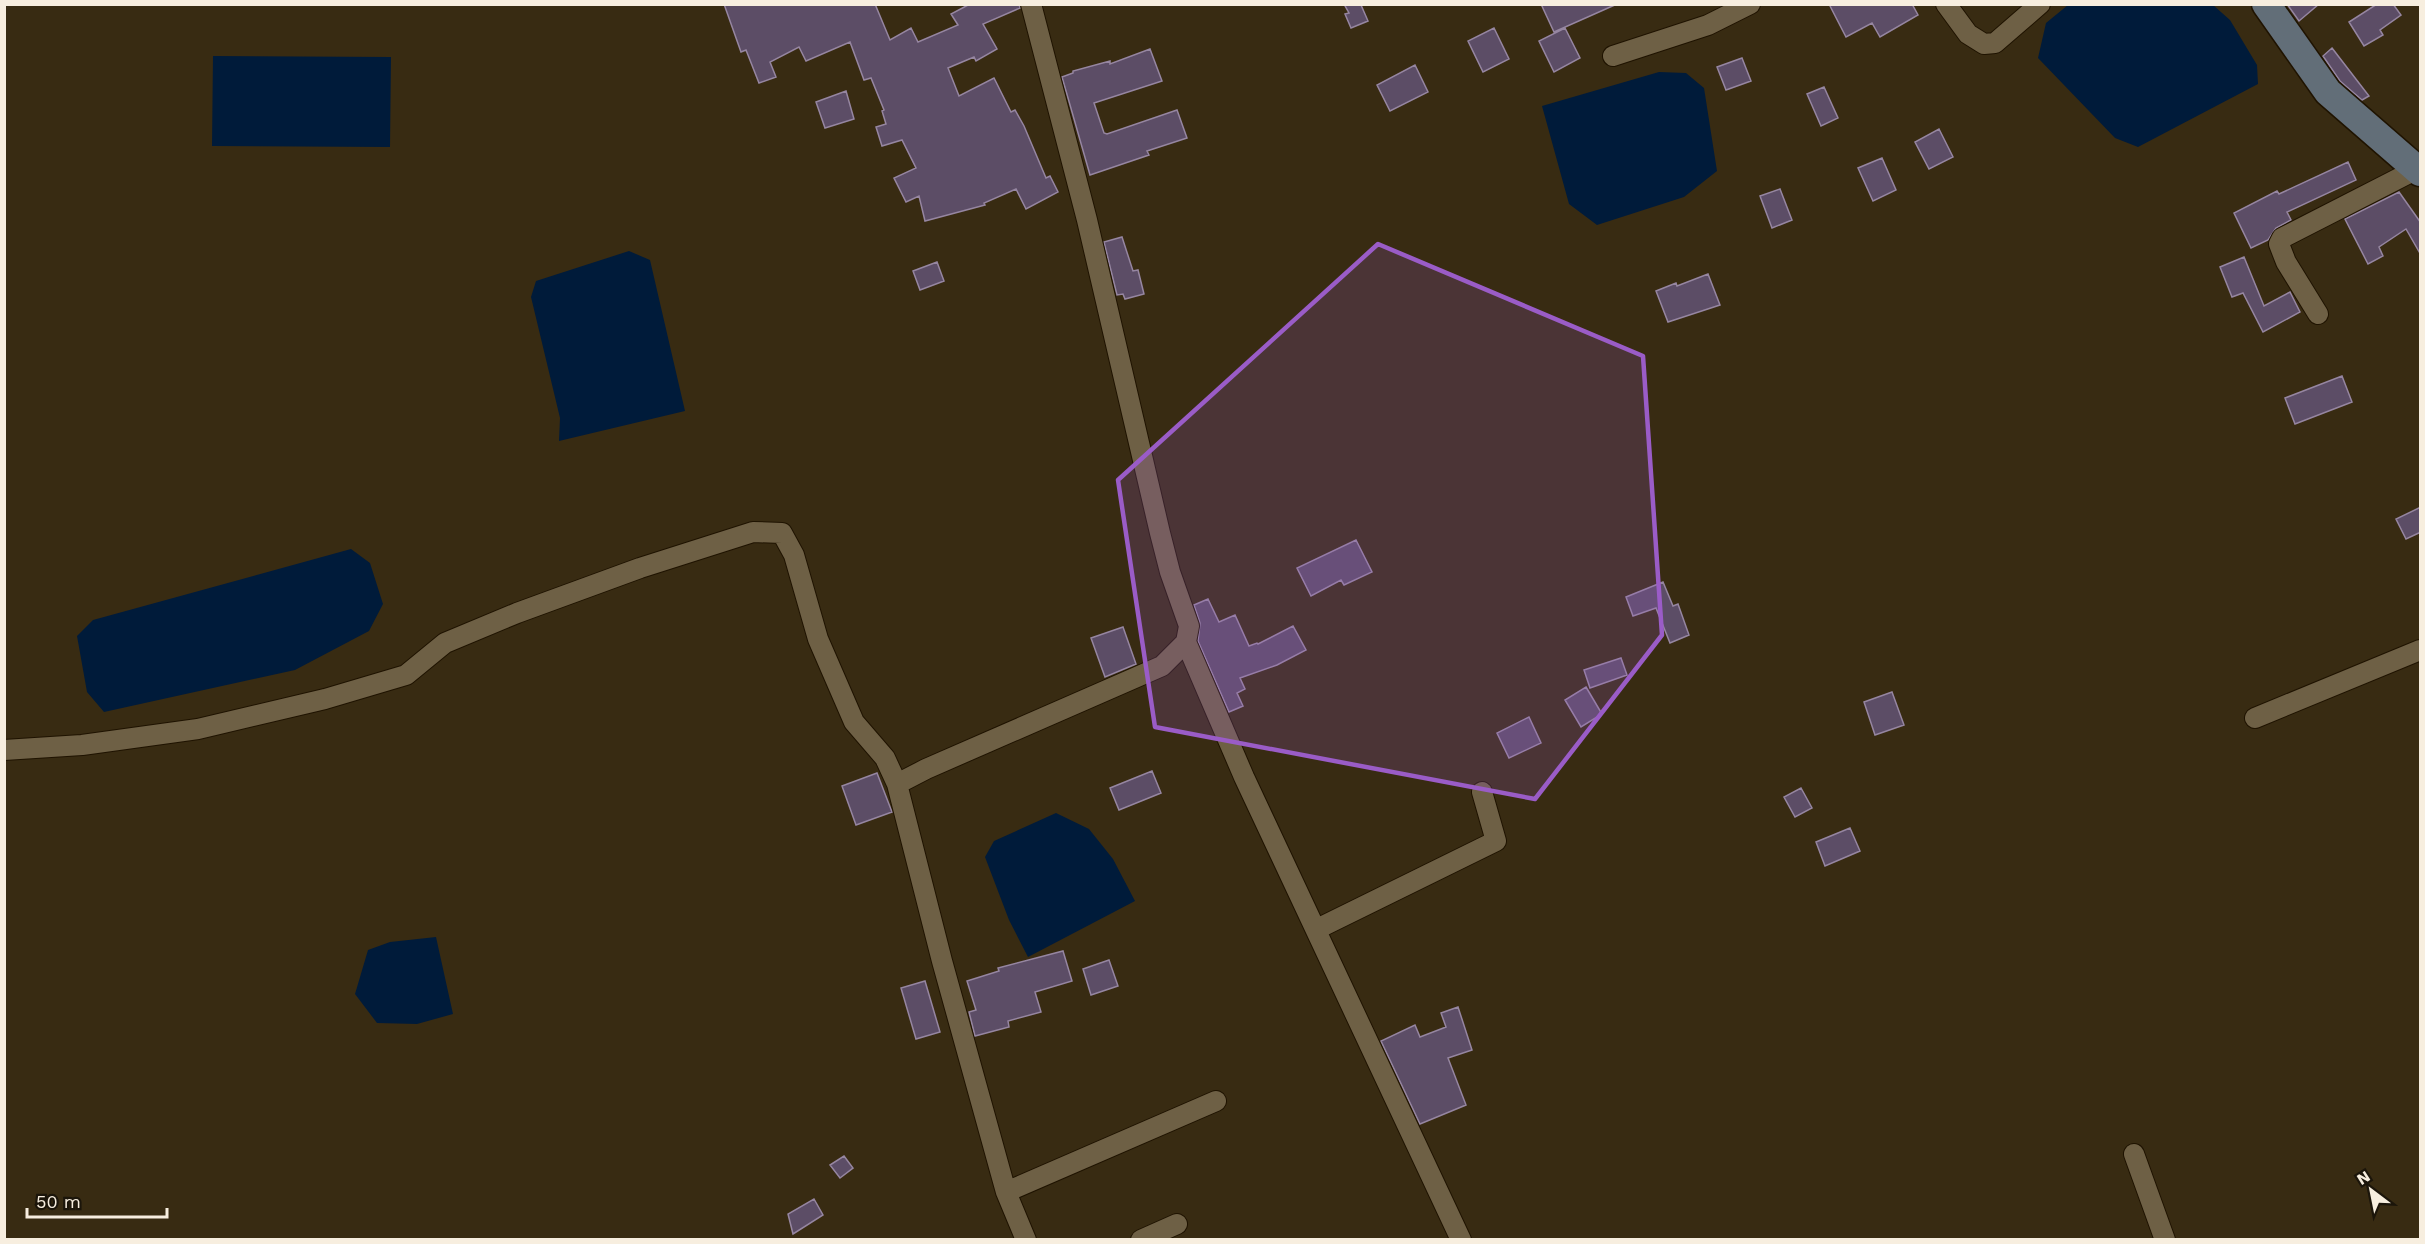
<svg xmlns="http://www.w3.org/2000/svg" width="2425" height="1244" font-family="'Work Sans',sans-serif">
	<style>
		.water { fill: #001b3a }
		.building { fill: #5c4d66; stroke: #9686a1; stroke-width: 1.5 }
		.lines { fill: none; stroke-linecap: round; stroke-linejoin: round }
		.street-casing { stroke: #1f1300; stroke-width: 22 }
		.secondary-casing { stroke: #1f1300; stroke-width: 31 }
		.street { stroke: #6e6045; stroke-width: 20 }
		.secondary { stroke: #626e78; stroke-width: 28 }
		.marked { fill: #9a5cc7; fill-opacity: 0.2; stroke: #9a5cc7; stroke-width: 4.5; stroke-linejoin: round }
	</style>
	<rect width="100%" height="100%" fill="#382b12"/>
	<path class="water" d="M 2068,5 L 2213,5 L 2230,20 L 2257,65 L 2258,84 L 2138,147 L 2115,138 L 2038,58 L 2046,23 Z
		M 213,56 L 391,57 L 390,147 L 212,146 Z
		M 1659,72 L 1686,73 L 1704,88 L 1717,171 L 1684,197 L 1597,225 L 1569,204 L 1542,106 Z
		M 629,251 L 650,260 L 685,411 L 559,441 L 560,418 L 531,297 L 536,281 Z
		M 351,549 L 370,563 L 383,604 L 369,631 L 295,670 L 104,712 L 87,692 L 77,636 L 93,620 Z
		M 1056,813 L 1089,829 L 1113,859 L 1135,901 L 1028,957 L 1009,920 L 985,857 L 994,841 Z
		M 436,937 L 453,1014 L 417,1024 L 377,1023 L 355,994 L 368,950 L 390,942 Z"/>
	<path class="building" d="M 724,4 L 875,4 L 890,40 L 911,28 L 918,42 L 958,25 L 951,14 L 968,5 L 1019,4 L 1020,8 L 983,24 L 997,49 L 976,61 L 974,57 L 948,68 L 959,96 L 994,78 L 1011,112 L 1015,110 L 1024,126 L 1046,178 L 1050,176 L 1058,192 L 1026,209 L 1016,189 L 984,203 L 985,205 L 925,221 L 919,196 L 906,202 L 894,178 L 916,168 L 902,140 L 882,146 L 876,127 L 886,124 L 882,111 L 884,110 L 871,78 L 864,80 L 850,42 L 806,61 L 799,47 L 770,62 L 776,77 L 759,83 L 746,50 L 741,52 Z
		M 1344,4 L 1361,5 L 1368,21 L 1351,28 L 1345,14 L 1349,13 Z
		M 1541,4 L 1617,4 L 1554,32 Z
		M 1829,4 L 1912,4 L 1918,15 L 1880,37 L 1872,23 L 1846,37 Z
		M 2287,4 L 2319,4 L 2299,21 Z
		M 2377,4 L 2393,4 L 2401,15 L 2380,30 L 2383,35 L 2364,46 L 2349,22 Z
		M 1494,28 L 1509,59 L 1483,72 L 1468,41 Z
		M 1565,28 L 1580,58 L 1554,72 L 1539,41 Z
		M 2332,48 L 2369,96 L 2362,100 L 2340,81 L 2323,56 Z
		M 1150,49 L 1162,81 L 1094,103 L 1104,133 L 1107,134 L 1177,110 L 1187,138 L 1147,151 L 1149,155 L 1090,175 L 1062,77 L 1073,73 L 1073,71 L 1110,61 L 1110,64 Z
		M 1742,58 L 1751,81 L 1726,90 L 1717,67 Z
		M 1415,65 L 1428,92 L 1390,111 L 1377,85 Z
		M 1824,87 L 1838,118 L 1821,126 L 1807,94 Z
		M 846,91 L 854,119 L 825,128 L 816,102 Z
		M 1939,129 L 1953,157 L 1929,169 L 1915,142 Z
		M 1882,158 L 1896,190 L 1873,201 L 1858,168 Z
		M 2348,162 L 2356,180 L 2287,212 L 2291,220 L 2276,228 L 2268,240 L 2251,248 L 2234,213 L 2277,191 L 2279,194 Z
		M 1780,189 L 1792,220 L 1772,228 L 1760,196 Z
		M 2399,192 L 2421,223 L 2421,255 L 2406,229 L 2379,247 L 2383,256 L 2368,264 L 2345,219 Z
		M 1122,237 L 1133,271 L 1138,270 L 1144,294 L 1125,299 L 1123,294 L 1117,295 L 1104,242 Z
		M 2244,257 L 2264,306 L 2290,292 L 2300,312 L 2263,332 L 2243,293 L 2232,297 L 2220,267 Z
		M 937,262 L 944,281 L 920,290 L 913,271 Z
		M 1708,274 L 1720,305 L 1668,322 L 1656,291 L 1676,283 L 1677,286 Z
		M 2342,376 L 2352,402 L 2295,424 L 2285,398 Z
		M 2421,507 L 2421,532 L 2406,539 L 2396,519 Z
		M 1356,540 L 1372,572 L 1344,585 L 1341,580 L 1311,596 L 1297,568 Z
		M 1663,582 L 1673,606 L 1678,604 L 1689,635 L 1670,643 L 1656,608 L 1633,616 L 1626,597 Z
		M 1208,599 L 1219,622 L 1235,615 L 1249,646 L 1257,643 L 1258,644 L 1293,626 L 1306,650 L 1277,665 L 1240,678 L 1245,689 L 1237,693 L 1243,706 L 1229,712 L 1198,641 L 1200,623 L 1194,605 Z
		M 1123,627 L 1136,664 L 1105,677 L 1091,638 Z
		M 1621,658 L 1627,675 L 1590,688 L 1584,670 Z
		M 1586,687 L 1602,714 L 1581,727 L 1565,700 Z
		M 1892,692 L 1904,725 L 1875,735 L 1864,702 Z
		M 1529,717 L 1541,743 L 1509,758 L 1497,733 Z
		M 1152,771 L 1161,793 L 1119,810 L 1110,788 Z
		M 877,773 L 892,812 L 856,825 L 842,786 Z
		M 1801,788 L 1812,808 L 1795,817 L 1784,797 Z
		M 1850,828 L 1860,851 L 1825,866 L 1816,842 Z
		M 1063,951 L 1072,981 L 1035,992 L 1041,1012 L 1008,1021 L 1009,1027 L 975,1036 L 969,1012 L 976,1010 L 967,981 L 999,971 L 998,968 Z
		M 1109,960 L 1118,986 L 1091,995 L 1083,969 Z
		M 925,981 L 940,1032 L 916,1039 L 901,988 Z
		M 1458,1007 L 1472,1050 L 1448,1058 L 1466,1105 L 1420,1124 L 1381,1041 L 1415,1025 L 1420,1037 L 1446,1027 L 1441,1013 Z
		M 844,1156 L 853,1168 L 840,1178 L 830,1165 Z
		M 814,1199 L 823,1215 L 793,1234 L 788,1214 Z"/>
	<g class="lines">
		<g class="street-casing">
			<path id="street" d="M 1946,4 L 1968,34 L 1984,44 L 1995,43 L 2040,4
				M 1613,56 L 1708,25 L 1750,4
				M 2318,314 L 2286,262 L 2279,244 L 2282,238 L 2417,169
				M 1186,642 L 1244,777 L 1461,1240
				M 2255,718 L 2420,650
				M 4,750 L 82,745 L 198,729 L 325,699 L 406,675 L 445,643 L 517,613 L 640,568 L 753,532 L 782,533 L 794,555 L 818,639 L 854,722 L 885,758 L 897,784
				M 1317,929 L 1496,841 L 1482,792
				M 2134,1154 L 2165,1240
				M 1006,1192 L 1216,1101
				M 1026,1240 L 1006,1192 L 942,961 L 897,784 L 926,769 L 1162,666 L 1186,642 L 1189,626 L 1170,572 L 1160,533 L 1087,220 L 1031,4
				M 1141,1240 L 1177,1224"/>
		</g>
		<g class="secondary-casing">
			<path id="secondary" d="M 2266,4 L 2328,92 L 2420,172"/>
		</g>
		<use href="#street" class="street"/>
		<use href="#secondary" class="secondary"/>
	</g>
	<path class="marked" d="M 1378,244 L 1643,356 L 1662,635 L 1535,799 L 1155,727 L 1118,480 Z"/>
	<rect width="2425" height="1244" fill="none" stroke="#f7eedf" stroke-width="12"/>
	<g transform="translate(2371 1190) rotate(328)" stroke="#1b150a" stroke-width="4.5" paint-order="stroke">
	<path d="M0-4.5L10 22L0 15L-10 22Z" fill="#f7eedf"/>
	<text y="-9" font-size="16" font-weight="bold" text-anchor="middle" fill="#f7eedf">N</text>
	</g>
	<path d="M27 1208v9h140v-9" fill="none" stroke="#f7eedf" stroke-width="3"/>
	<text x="36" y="1208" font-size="18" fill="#f7eedf" stroke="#1b150a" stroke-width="4.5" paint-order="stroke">50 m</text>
</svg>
